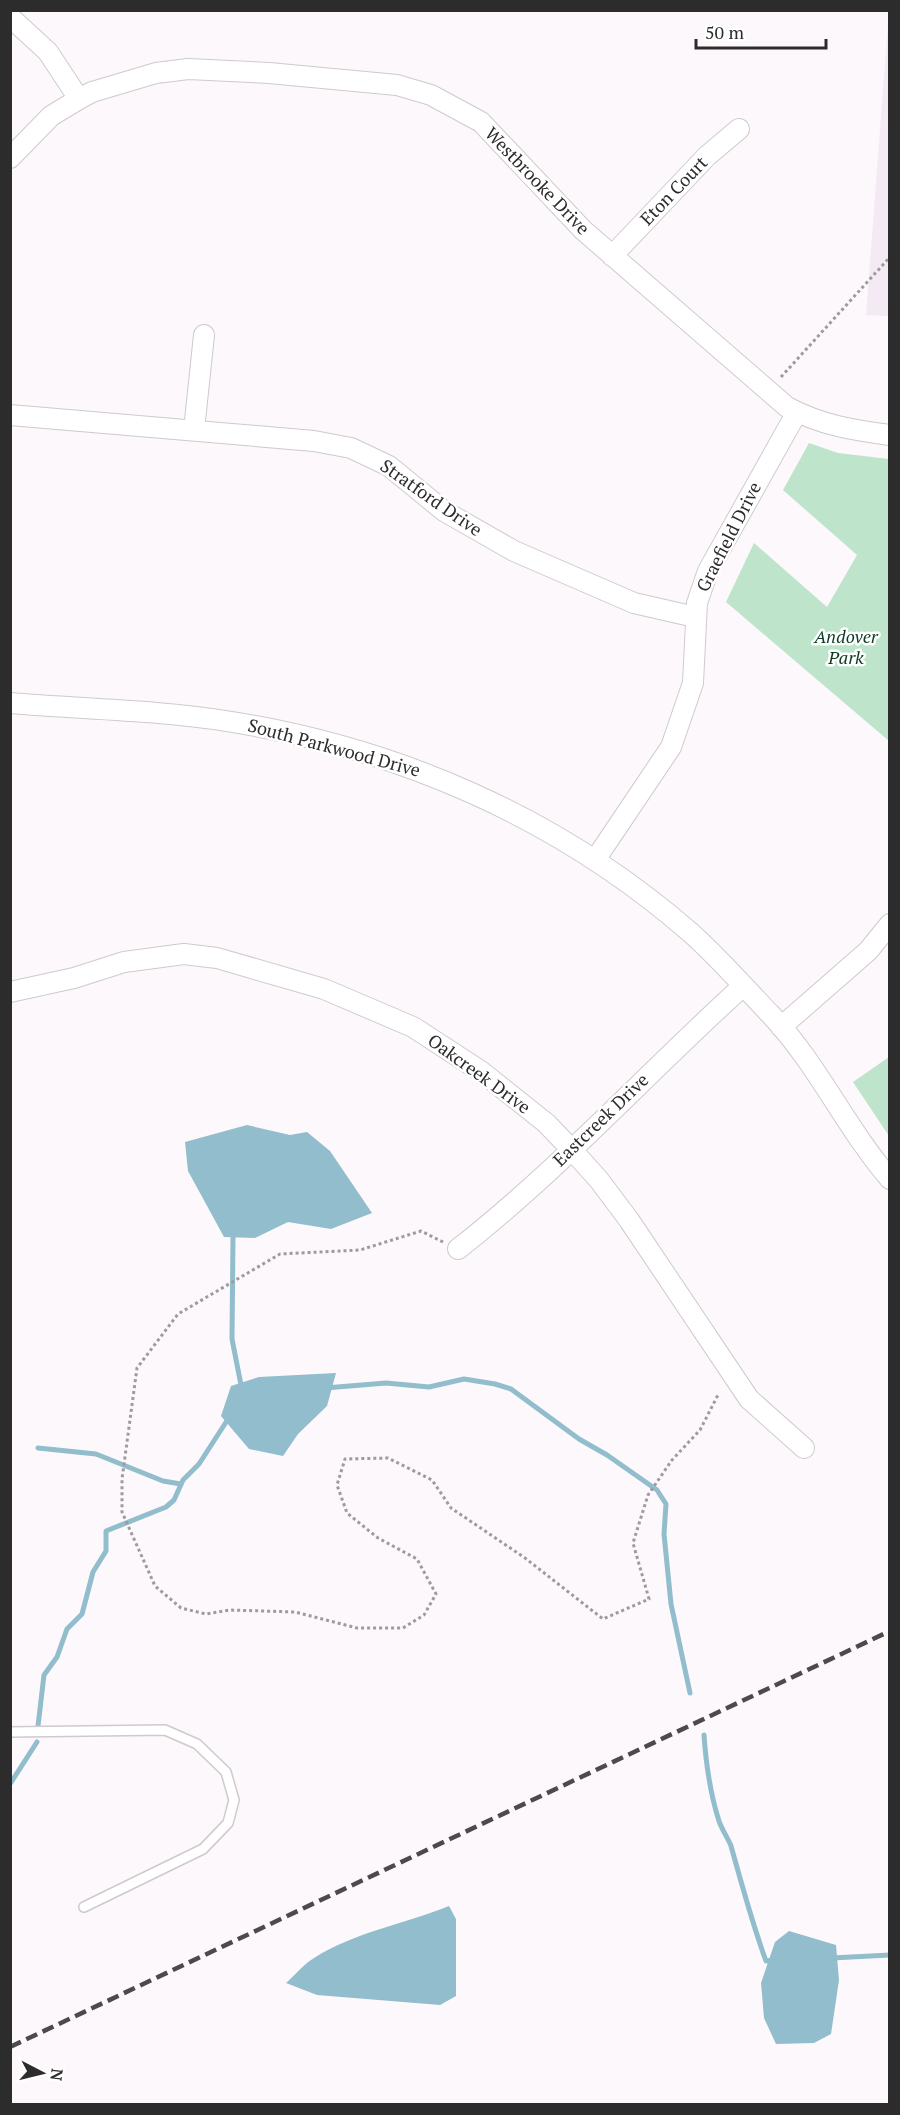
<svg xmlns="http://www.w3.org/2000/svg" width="900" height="2115" font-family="'PT Serif',serif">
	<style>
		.built { fill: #f3eaf4 }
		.green { fill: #bee4cc }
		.water { fill: #91bdcc }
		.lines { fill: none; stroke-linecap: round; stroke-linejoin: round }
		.stream { stroke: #91bdcc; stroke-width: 5 }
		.service-casing { stroke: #cecace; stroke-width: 12 }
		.minor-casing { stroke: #cecace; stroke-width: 22 }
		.path { stroke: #9d9b9d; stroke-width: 3; stroke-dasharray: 3 3; stroke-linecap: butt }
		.service { stroke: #fff; stroke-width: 9 }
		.minor { stroke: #fff; stroke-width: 20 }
		.rail { stroke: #4c4b4c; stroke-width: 4.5; stroke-dasharray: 12 6; stroke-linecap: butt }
		.labels { text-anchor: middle; stroke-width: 5; stroke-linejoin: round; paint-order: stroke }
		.street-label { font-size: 18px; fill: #2d2c2d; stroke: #fff }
		.park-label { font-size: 18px; font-style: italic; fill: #0b3b23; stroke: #fff }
	</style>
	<rect width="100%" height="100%" fill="#fcf8fc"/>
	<path class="built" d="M 889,11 L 890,11 L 889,316 L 866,315 Z"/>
	<path class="green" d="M 809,443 L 838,453 L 889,459 L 889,741 L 726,602 L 754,543 L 827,607 L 857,555 L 783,490 Z
		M 889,1057 L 889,1136 L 853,1082 Z"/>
	<path class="water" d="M 247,1125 L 290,1135 L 307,1132 L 330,1151 L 372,1213 L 331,1229 L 288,1222 L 255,1238 L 224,1237 L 188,1171 L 185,1142 Z
		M 336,1373 L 327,1406 L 298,1434 L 283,1456 L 249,1449 L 221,1416 L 231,1386 L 259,1377 Z
		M 449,1906 L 456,1919 L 456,1996 L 440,2005 L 317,1995 L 286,1983 C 295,1975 304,1964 314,1958 C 355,1932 405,1924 449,1906 Z
		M 789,1931 L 836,1945 L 839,1980 L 831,2034 L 814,2043 L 776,2044 L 764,2018 L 761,1983 L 775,1942 Z"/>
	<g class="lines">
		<path class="stream" d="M 233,1237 L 232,1339 L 242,1390
			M 325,1388 L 386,1383 L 429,1387 L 464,1379 L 495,1384 L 511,1389 L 579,1439 L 607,1455 L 657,1490 L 666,1504 L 664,1534 L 671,1604 L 690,1693
			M 38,1448 L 96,1454 L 163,1481 L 181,1484
			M 38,1726 L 44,1675 L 57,1657 L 67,1629 L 82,1614 L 93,1572 L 106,1551 L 106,1531 L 166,1507 L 174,1500 L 183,1480 L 199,1464 L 230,1416
			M 704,1735 C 706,1764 710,1793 719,1821 C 722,1830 728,1838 731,1846 C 742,1885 752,1923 766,1961 L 774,1960
			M 10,1784 L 37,1742
			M 832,1958 L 890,1955"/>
		<g class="service-casing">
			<path id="service" d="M 10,1732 L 165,1730 L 197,1744 L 226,1772 L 234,1800 L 228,1823 L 203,1849 L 84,1907"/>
		</g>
		<g class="minor-casing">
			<path id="minor" d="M 10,17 L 48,52 L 79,99
				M 10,158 L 51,116 L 79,99 L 92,92 L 156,73 L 188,69 L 269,73 L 397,85 L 431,95 L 481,122 L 583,230 L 787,407 C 821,425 852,430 890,435
				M 612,256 L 707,156 L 739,129
				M 10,415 L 314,441 L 351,448 L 389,466 L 444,511 L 514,551 L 634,603 L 695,617
				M 194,430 L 204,335
				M 10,703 C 80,709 158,710 226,721 C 399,748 559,818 691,933 C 719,958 746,989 772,1016 C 818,1065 846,1128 890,1179
				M 595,860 L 671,747 L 693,683 L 697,603 L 708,571 L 797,412
				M 10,992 L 74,978 L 124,962 L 184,954 L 217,958 L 324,989 L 413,1027 L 482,1072 L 546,1123 L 572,1150 L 599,1180 L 629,1220 L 749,1399 L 804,1448
				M 781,1027 L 868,951 L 890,924
				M 458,1249 C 559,1170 647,1073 742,987"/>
		</g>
		<path class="path" d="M 781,377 L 890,257
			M 443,1242 L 421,1231 L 360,1250 L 280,1254 L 178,1314 L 137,1368 L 122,1479 L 122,1512 L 155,1586 L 181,1608 L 206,1614 L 230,1610 L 295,1612 L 357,1628 L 403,1628 L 424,1615 L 436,1594 L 417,1559 L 378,1538 L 347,1513 L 337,1485 L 345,1459 L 388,1458 L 432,1480 L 451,1508 L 525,1558 L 603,1619 L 649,1599 L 633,1543 L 648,1495 L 672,1460 L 700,1430 L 719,1393"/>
		<use href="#service" class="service"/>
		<use href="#minor" class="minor"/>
		<path class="rail" d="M 10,2047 L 890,1631"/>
	</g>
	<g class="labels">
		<g class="street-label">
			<text transform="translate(537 181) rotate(46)" y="6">Westbrooke Drive</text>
			<text transform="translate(674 191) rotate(-46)" y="6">Eton Court</text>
			<text transform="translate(431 498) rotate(35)" y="6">Stratford Drive</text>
			<text transform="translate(729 537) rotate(-63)" y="6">Graefield Drive</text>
			<text transform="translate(334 748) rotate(15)" y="6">South Parkwood Drive</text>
			<text transform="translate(479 1074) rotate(36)" y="6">Oakcreek Drive</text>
			<text transform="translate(601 1120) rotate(-44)" y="6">Eastcreek Drive</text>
		</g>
		<g class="park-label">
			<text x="846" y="643">Andover<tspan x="846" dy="21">Park</tspan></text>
		</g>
	</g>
	<rect width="900" height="2115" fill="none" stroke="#2d2c2d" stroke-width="24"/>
	<g transform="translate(42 2073) rotate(97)" stroke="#ffffff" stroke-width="4.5" paint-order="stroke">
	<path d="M0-4.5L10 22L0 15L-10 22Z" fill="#2d2c2d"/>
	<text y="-9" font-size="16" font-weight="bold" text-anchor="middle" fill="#2d2c2d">N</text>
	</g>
	<path d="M696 39v9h130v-9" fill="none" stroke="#2d2c2d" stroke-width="3"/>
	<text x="705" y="39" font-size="18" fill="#2d2c2d" stroke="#ffffff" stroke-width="4.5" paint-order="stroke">50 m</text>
</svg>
